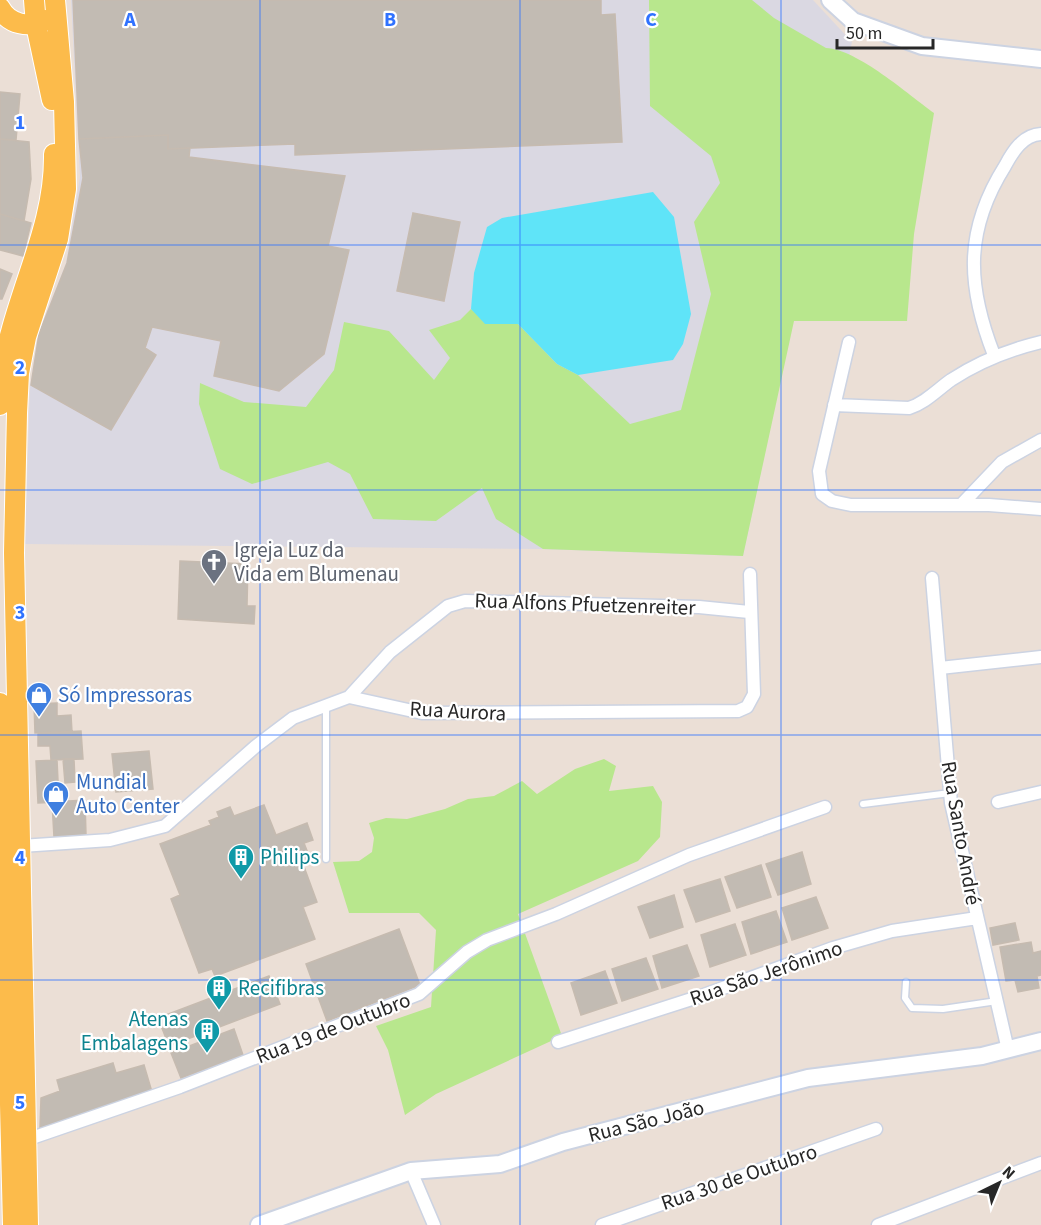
<svg xmlns="http://www.w3.org/2000/svg" width="1041" height="1225" font-family="'Source Sans 3',sans-serif">
	<style>
		.industrial { fill: #dad8e2 }
		.green { fill: #b8e78d }
		.water { fill: #5fe4f8 }
		.building { fill: #c2bbb3; stroke: #c6bbb0; stroke-width: 1.5 }
		.lines { fill: none; stroke-linecap: round; stroke-linejoin: round }
		.lane-casing { stroke: #ccd3e2; stroke-width: 9 }
		.street-casing { stroke: #ccd3e2; stroke-width: 15 }
		.secondary-casing { stroke: #ccd3e2; stroke-width: 20 }
		.primary-casing { stroke: #fff; stroke-width: 22 }
		.lane { stroke: #fff; stroke-width: 6 }
		.street { stroke: #fff; stroke-width: 12 }
		.secondary { stroke: #fff; stroke-width: 16 }
		.primary { stroke: #fcbb4b; stroke-width: 20 }
		.grid { fill: none; stroke: #3072ff; stroke-width: 1.5; stroke-opacity: 0.55 }
		.labels { text-anchor: middle; stroke-width: 4.5; stroke-linejoin: round; paint-order: stroke }
		.worship-label { font-size: 21px; fill: #5b616d; stroke: #fff; text-anchor: start }
		.street-label { font-size: 21px; fill: #272727; stroke: #fff }
		.shop-label { font-size: 21px; fill: #366cbe; stroke: #fff; text-anchor: start }
		.culture-label { font-size: 21px; fill: #0d838f; stroke: #fff; text-anchor: start }
		.grid-label { font-size: 20px; text-anchor: middle; font-weight: bold; fill: #3072ff; stroke: #fff; stroke-width: 4.5; stroke-linejoin: round; paint-order: stroke }
	</style>
	<rect width="100%" height="100%" fill="#ebdfd6"/>
	<path class="industrial" d="M 71,0 L 813,0 L 852,42 L 743,556 L 543,549 L 25,544 L 30,387 L 38,334 L 66,263 L 80,177 Z"/>
	<path class="green" d="M 649,0 L 752,0 L 774,18 L 826,48 C 857,49 909,95 934,113 L 914,234 L 907,321 L 794,321 L 743,556 L 543,549 L 496,519 L 482,488 L 436,521 L 373,519 L 350,474 L 328,462 L 252,484 L 220,469 L 199,404 L 200,383 L 244,402 L 306,407 L 334,370 L 344,322 L 389,331 L 434,380 L 450,358 L 429,330 L 460,320 L 471,309 L 489,324 L 518,324 L 557,364 L 578,375 L 630,424 L 681,410 L 711,294 L 694,222 L 720,183 L 711,156 L 650,106 Z
		M 604,759 L 616,766 L 609,791 L 653,786 L 662,802 L 660,837 L 638,861 L 518,914 L 562,1036 L 436,1094 L 405,1115 L 388,1050 L 376,1026 L 431,1007 L 436,930 L 419,913 L 349,913 L 333,862 L 359,861 L 372,852 L 374,838 L 369,823 L 386,818 L 407,819 L 445,809 L 468,799 L 494,796 L 522,781 L 537,794 L 575,769 Z"/>
	<path class="water" d="M 653,192 L 674,217 L 691,314 L 683,344 L 673,360 L 578,375 L 557,364 L 518,324 L 485,324 L 471,309 L 474,273 L 487,227 L 502,218 Z"/>
	<path class="building" d="M 73,0 L 601,0 L 601,15 L 615,14 L 622,142 L 295,155 L 295,144 L 168,149 L 168,135 L 79,139 Z
		M 0,92 L 20,94 L 16,140 L 0,139 Z
		M 168,135 L 168,149 L 190,148 L 189,157 L 345,176 L 328,246 L 349,250 L 324,354 L 279,391 L 214,376 L 221,341 L 152,327 L 145,348 L 156,355 L 111,430 L 31,385 L 39,334 L 67,263 L 83,178 L 79,139 Z
		M 0,139 L 29,142 L 31,179 L 24,221 L 0,214 Z
		M 413,213 L 460,222 L 444,301 L 397,291 Z
		M 0,214 L 31,223 L 23,256 L 0,250 Z
		M 0,269 L 12,274 L 2,299 L 0,299 Z
		M 180,561 L 248,564 L 247,606 L 255,606 L 254,624 L 178,619 Z
		M 57,703 L 57,716 L 71,715 L 72,732 L 35,733 L 34,704 Z
		M 81,731 L 83,759 L 51,760 L 50,746 L 38,746 L 38,733 Z
		M 149,751 L 153,789 L 116,792 L 112,754 Z
		M 63,759 L 74,759 L 75,782 L 65,783 Z
		M 57,760 L 59,802 L 38,803 L 36,761 Z
		M 85,800 L 86,835 L 54,837 L 52,802 Z
		M 264,805 L 276,835 L 307,823 L 313,840 L 304,843 L 311,861 L 303,864 L 317,902 L 303,907 L 315,939 L 215,976 L 212,969 L 199,973 L 171,899 L 180,895 L 160,844 L 211,825 L 209,821 L 219,817 L 217,812 L 230,807 L 234,816 Z
		M 802,852 L 811,884 L 778,895 L 766,864 Z
		M 761,865 L 771,897 L 737,908 L 725,877 Z
		M 720,879 L 730,911 L 696,922 L 684,890 Z
		M 674,895 L 683,927 L 650,938 L 638,907 Z
		M 816,897 L 828,928 L 792,940 L 782,908 Z
		M 776,911 L 787,942 L 751,954 L 742,922 Z
		M 1015,923 L 1019,940 L 993,945 L 990,928 Z
		M 735,924 L 746,955 L 710,967 L 701,935 Z
		M 399,929 L 420,985 L 327,1021 L 306,964 Z
		M 1031,942 L 1033,953 L 1041,951 L 1041,975 L 1037,976 L 1039,988 L 1018,992 L 1015,980 L 1006,981 L 1000,947 Z
		M 687,945 L 699,976 L 662,988 L 653,956 Z
		M 646,958 L 658,989 L 622,1001 L 612,969 Z
		M 605,971 L 617,1003 L 581,1015 L 571,983 Z
		M 269,976 L 280,1004 L 169,1046 L 158,1018 Z
		M 234,1029 L 243,1055 L 181,1078 L 171,1053 Z
		M 113,1063 L 116,1073 L 144,1065 L 152,1092 L 40,1128 L 41,1098 L 60,1091 L 57,1080 Z"/>
	<g class="lines">
		<g class="lane-casing">
			<path id="lane" d="M 863,804 L 950,793
				M 326,859 L 326,706
				M 906,982 L 905,998 L 912,1008 L 943,1009 L 997,1001"/>
		</g>
		<g class="street-casing">
			<path id="street" d="M 849,342 L 819,471 L 822,494 L 832,501 L 851,505 L 989,505 L 1041,509
				M 994,355 C 967,286 964,231 1005,166 C 1013,151 1023,135 1041,134
				M 834,405 L 909,408 C 925,403 937,390 951,380 C 980,361 1008,350 1041,342
				M 961,505 L 1002,462 L 1041,440
				M 932,578 L 951,803 L 1008,1050
				M 940,668 L 1041,657
				M 349,697 L 390,652 L 448,606 L 465,601 L 699,607 L 749,612
				M 998,802 L 1041,792
				M 21,846 L 110,840 L 165,826 L 256,746 L 293,718 L 349,697 L 422,713 L 738,711 L 747,707 L 754,694 L 750,574
				M 558,1042 L 701,996 L 833,948 L 892,931 L 977,918
				M 26,1140 L 180,1087 L 419,994 L 467,952 L 487,940 L 556,914 L 689,855 L 825,807
				M 411,1171 L 434,1225
				M 602,1225 L 876,1129
				M 878,1225 L 1041,1163"/>
		</g>
		<g class="secondary-casing">
			<path id="secondary" d="M 830,0 L 853,21 L 922,46 L 1041,59
				M 259,1225 L 411,1171 L 500,1164 L 563,1142 L 808,1078 L 982,1056 L 1041,1041"/>
		</g>
		<g class="primary-casing">
			<path id="primary" d="M 34,0 L 36,25 L 52,100
				M 0,8 C 9,25 29,28 45,20
				M 0,405 C 2,380 4,356 11,332 C 27,272 55,217 54,154
				M 0,703 L 13,1225
				M 28,1225 L 14,553 L 17,413 L 19,373 L 26,337 L 58,239 L 66,189 L 64,102 L 55,0"/>
		</g>
		<use href="#lane" class="lane"/>
		<use href="#street" class="street"/>
		<use href="#secondary" class="secondary"/>
		<use href="#primary" class="primary"/>
	</g>
	<path class="grid" d="M 260,0 L 260,1225M 520,0 L 520,1225M 781,0 L 781,1225M 0,245 L 1041,245M 0,490 L 1041,490M 0,735 L 1041,735M 0,980 L 1041,980"/>
	<defs>
		<g id="church-pin" transform="scale(1.35)"><path d="M0 17L-7.5 6A9.5 9.5 0 1 1 7.5 6Z" fill="#6b7280" stroke="#fff"/><path d="M-1.2-6h2.4v3.5h3.3v2.4h-3.3V6h-2.4V-.1h-3.3v-2.4h3.3Z" fill="#fff"/></g>
		<g id="shop-pin" transform="scale(1.35)"><path d="M0 17L-7.5 6A9.5 9.5 0 1 1 7.5 6Z" fill="#3f7fe0" stroke="#fff"/><path d="M-5-2.5h2.3a2.7 3.5 0 0 1 5.4 0H5L5.5 6h-11ZM-1.5-2.5h3a1.5 2.3 0 0 0-3 0Z" fill="#fff"/></g>
		<g id="building-pin" transform="scale(1.35)"><path d="M0 17L-7.5 6A9.5 9.5 0 1 1 7.5 6Z" fill="#0f9aa8" stroke="#fff"/><path d="M-4-6H4V6H1V3H-1V6H-4ZM-2.5-4.3h1.7v1.8h-1.7ZM.8-4.3h1.7v1.8H.8ZM-2.5-1h1.7V.8h-1.7ZM.8-1h1.7V.8H.8Z" fill="#fff"/></g>
	</defs>
	<g fill-rule="evenodd">
		<use href="#church-pin" x="214" y="562"/>
		<use href="#shop-pin" x="39" y="695"/>
		<use href="#shop-pin" x="56" y="794"/>
		<use href="#building-pin" x="241" y="857"/>
		<use href="#building-pin" x="219" y="988"/>
		<use href="#building-pin" x="207" y="1031"/>
	</g>
	<g class="labels">
		<g class="worship-label">
			<text x="234" y="557">Igreja Luz da<tspan x="234" dy="24">Vida em Blumenau</tspan></text>
		</g>
		<g class="street-label">
			<text transform="translate(585 604) rotate(2)" y="7">Rua Alfons Pfuetzenreiter</text>
			<text transform="translate(458 711) rotate(3)" y="7">Rua Aurora</text>
			<text transform="translate(961 833) rotate(80)" y="7">Rua Santo André</text>
			<text transform="translate(766 973) rotate(-19)" y="7">Rua São Jerônimo</text>
			<text transform="translate(333 1028) rotate(-21)" y="7">Rua 19 de Outubro</text>
			<text transform="translate(646 1121) rotate(-14)" y="7">Rua São João</text>
			<text transform="translate(739 1177) rotate(-19)" y="7">Rua 30 de Outubro</text>
		</g>
		<g class="shop-label">
			<text x="58" y="702">Só Impressoras</text>
			<text x="76" y="789">Mundial<tspan x="76" dy="24">Auto Center</tspan></text>
		</g>
		<g class="culture-label">
			<text x="260" y="864">Philips</text>
			<text x="238" y="995">Recifibras</text>
			<text x="188" y="1026" text-anchor="end">Atenas<tspan x="188" dy="24">Embalagens</tspan></text>
		</g>
	</g>
	<g class="grid-label">
		<text x="130" y="26">A</text>
		<text x="390" y="26">B</text>
		<text x="651" y="26">C</text>
		<text x="20" y="129">1</text>
		<text x="20" y="374">2</text>
		<text x="20" y="619">3</text>
		<text x="20" y="864">4</text>
		<text x="20" y="1109">5</text>
	</g>
	<g transform="translate(999 1183) rotate(43)" stroke="#ffffff" stroke-width="4.5" paint-order="stroke">
	<path d="M0-4.5L10 22L0 15L-10 22Z" fill="#272727"/>
	<text y="-9" font-size="16" font-weight="bold" text-anchor="middle" fill="#272727">N</text>
	</g>
	<path d="M837 39v9h96v-9" fill="none" stroke="#272727" stroke-width="3"/>
	<text x="846" y="39" font-size="18" fill="#272727" stroke="#ffffff" stroke-width="4.5" paint-order="stroke">50 m</text>
</svg>
